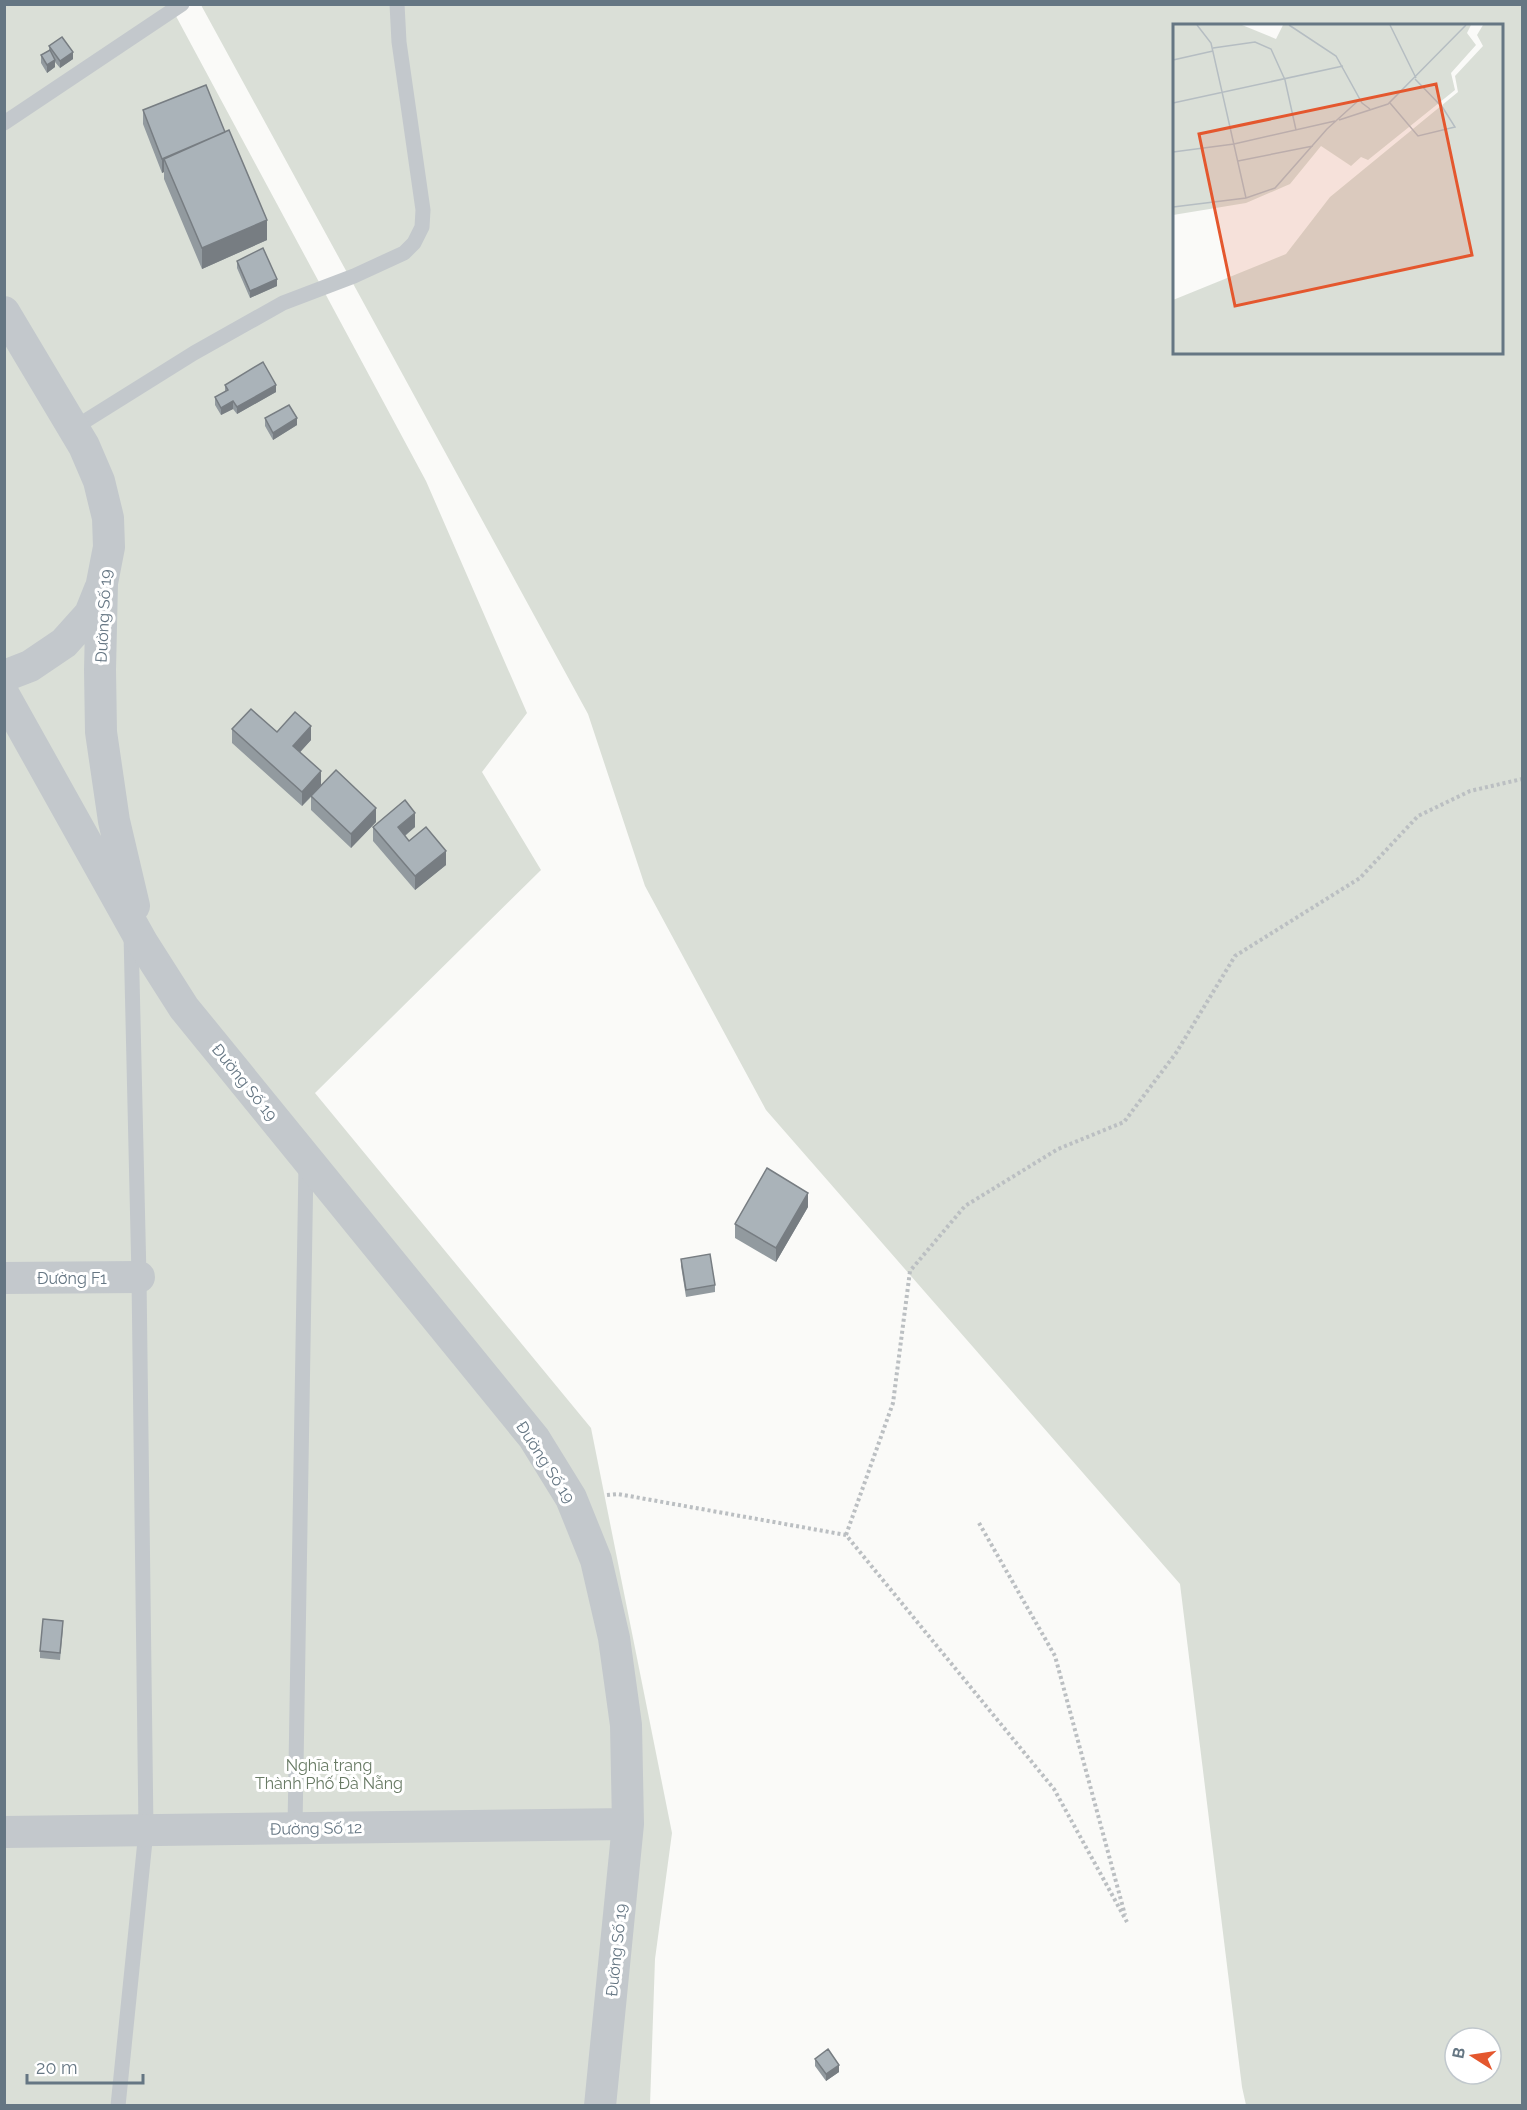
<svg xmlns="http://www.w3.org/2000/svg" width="1527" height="2110" font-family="Raleway,sans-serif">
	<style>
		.green { fill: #dadfd7; fill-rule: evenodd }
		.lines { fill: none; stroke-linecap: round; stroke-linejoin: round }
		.path { stroke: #bbbfc2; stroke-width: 4; stroke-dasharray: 3 3; stroke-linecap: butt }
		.service { stroke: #c3c8cc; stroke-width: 15 }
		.minor { stroke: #c3c8cc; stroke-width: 32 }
		.wall { fill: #929a9f }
		.shaded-wall { fill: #777d82 }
		.building { fill: #aab3b9; stroke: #777d82; stroke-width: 1.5 }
		.labels { text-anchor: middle; stroke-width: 6; stroke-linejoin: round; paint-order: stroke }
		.street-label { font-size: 16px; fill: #657683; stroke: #fff }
		.park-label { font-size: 16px; fill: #687a64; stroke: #fff }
		.inset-road { fill: none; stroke: #b5bdc2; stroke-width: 1.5 }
		.view { fill: #e4572e; fill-opacity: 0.15; stroke: #e4572e; stroke-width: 3 }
		.inset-edge { fill: none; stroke: #657683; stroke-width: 3 }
	</style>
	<rect width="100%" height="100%" fill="#fafaf8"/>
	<path class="green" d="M 5,5 L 170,5 L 426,481 L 527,713 L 482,772 L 541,870 L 315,1093 L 591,1428 L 672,1833 L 655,1959 L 650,2105 L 5,2106 Z
		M 201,5 L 1522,5 L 1522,2105 L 1246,2105 L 1242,2087 L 1180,1584 L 766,1110 L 645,886 L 588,714 ZM 1174,26 L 1502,26 L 1502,352 L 1174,352 ZM 1455,2038 L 1491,2038 L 1491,2074 L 1455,2074 Z"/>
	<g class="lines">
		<path class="path" d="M 607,1495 L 618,1494 L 846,1535 L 1054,1789 L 1127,1922
			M 979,1523 L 1055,1656 L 1125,1915
			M 846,1535 L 893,1403 L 910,1271 L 965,1206 L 1058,1149 L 1124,1122 L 1176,1053 L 1235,956 L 1360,878 L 1418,816 L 1470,791 L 1522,779"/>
		<path class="service" d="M 4,123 L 182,4
			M 74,428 L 194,353 L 283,303 L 354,276 L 404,253 L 414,243 L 422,227 L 423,210 L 399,42 L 397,4
			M 295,1828 L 306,1164
			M 118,2106 L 146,1831 L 139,1277 L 131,934"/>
		<path class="minor" d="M 4,312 L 84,446 L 99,481 L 108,518 L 109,547 L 102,583 L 100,670 L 101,732 L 114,821 L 134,906
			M 4,676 L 30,666 L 64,643 L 90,614 L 100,589
			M 4,695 L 142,942 L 184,1008 L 534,1438 L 571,1498 L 596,1560 L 614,1638 L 626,1725 L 628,1824 L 600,2106
			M 4,1278 L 139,1277
			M 4,1832 L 628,1824"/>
	</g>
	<path class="wall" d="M 49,46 L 73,59 L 60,68 L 55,62 L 55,67 L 47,73 L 41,63 L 41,55 L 49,50 Z
		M 143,110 L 267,240 L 202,269 L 164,179 L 164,172 L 162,173 L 143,124 Z
		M 237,261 L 277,286 L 250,298 L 237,268 Z
		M 225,385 L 276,392 L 237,414 L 233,409 L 221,415 L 215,405 L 215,397 L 225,392 Z
		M 265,418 L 297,425 L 273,440 L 265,426 Z
		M 232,729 L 277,732 L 311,740 L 300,752 L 321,785 L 376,822 L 351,848 L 311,810 L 311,797 L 302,806 L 232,743 Z
		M 373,827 L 415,827 L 405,836 L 409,841 L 446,865 L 415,890 L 373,841 Z
		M 808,1207 L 776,1262 L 735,1238 L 735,1224 Z
		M 681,1259 L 715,1285 L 715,1292 L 686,1297 L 681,1266 Z
		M 63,1628 L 60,1660 L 40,1658 L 40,1651 Z
		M 815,2059 L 839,2072 L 826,2081 L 815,2066 Z"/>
	<path class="shaded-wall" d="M 73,52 L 73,59 L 60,68 L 60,61 Z
		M 55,60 L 55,67 L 47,73 L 47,65 Z
		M 226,133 L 164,159 L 164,172 L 162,173 L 162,159 Z
		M 267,220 L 267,240 L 202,269 L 202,248 Z
		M 277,279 L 277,286 L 250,298 L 250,291 Z
		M 276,385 L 276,392 L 237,414 L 237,407 Z
		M 233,401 L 233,409 L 221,415 L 221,408 Z
		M 297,418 L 297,425 L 273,440 L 273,433 Z
		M 311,726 L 311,740 L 293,760 L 293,746 Z
		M 321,771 L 321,785 L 302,806 L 302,792 Z
		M 376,808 L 376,822 L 351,848 L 351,834 Z
		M 415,813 L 415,827 L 398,841 L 398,827 Z
		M 446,851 L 446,865 L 415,890 L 415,876 Z
		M 808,1193 L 808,1207 L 776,1262 L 776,1248 Z
		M 839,2065 L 839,2072 L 826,2081 L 826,2074 Z"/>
	<path class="building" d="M 62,37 L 73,52 L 60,61 L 49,46 Z
		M 50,50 L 55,60 L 47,65 L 41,55 Z
		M 206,85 L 225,132 L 162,159 L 143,110 Z
		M 229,130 L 267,220 L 202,248 L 164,159 Z
		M 263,248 L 277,279 L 250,291 L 237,261 Z
		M 263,362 L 276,385 L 237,407 L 233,401 L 221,408 L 215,397 L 228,390 L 225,385 Z
		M 289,405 L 297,418 L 273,433 L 265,418 Z
		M 251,709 L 277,732 L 295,712 L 311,726 L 293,746 L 321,771 L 302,792 L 232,729 Z
		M 336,770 L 376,808 L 351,834 L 311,796 Z
		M 405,800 L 415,813 L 398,827 L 409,841 L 426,827 L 446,851 L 415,876 L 373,827 Z
		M 767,1168 L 808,1193 L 776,1248 L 735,1224 Z
		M 710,1254 L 715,1285 L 686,1290 L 681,1259 Z
		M 43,1619 L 63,1621 L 60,1653 L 40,1651 Z
		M 828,2049 L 839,2065 L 826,2074 L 815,2059 Z"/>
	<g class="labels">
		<g class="street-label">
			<text transform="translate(103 616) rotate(-87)" y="6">Đường Số 19</text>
			<text transform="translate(245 1082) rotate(51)" y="6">Đường Số 19</text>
			<text x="72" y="1284">Đường F1</text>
			<text transform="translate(546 1462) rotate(57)" y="6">Đường Số 19</text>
			<text transform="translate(316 1828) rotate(-1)" y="6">Đường Số 12</text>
			<text transform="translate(616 1950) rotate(-84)" y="6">Đường Số 19</text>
		</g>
		<g class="park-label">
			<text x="329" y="1771">Nghĩa trang<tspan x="329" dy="18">Thành Phố Đà Nẵng</tspan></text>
		</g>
	</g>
	<g transform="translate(1173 24)">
		<rect width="330" height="330" fill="#fafaf8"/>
		<path d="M 0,1 L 69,1 L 103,15 L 110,1 L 298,1 L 294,9 L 303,21 L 278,49 L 282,66 L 195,136 L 188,133 L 178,142 L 148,122 L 117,160 L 73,179 L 0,191 ZM 310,1 L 330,1 L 330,329 L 0,329 L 0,276 L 113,230 L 157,173 L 285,68 L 282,52 L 310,22 L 304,11 Z" fill="#dadfd7"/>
		<path class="inset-road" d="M 24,1 L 38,19 L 73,174M 116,1 L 163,32 L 189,79 L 197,85M 217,1 L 243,54M 40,24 L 82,18 L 98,25 L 112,56 L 123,106M 0,36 L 40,27M 0,79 L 170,42M 217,79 L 245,112 L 282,103 L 270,84 L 242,55M 166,96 L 215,80 L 293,1M 0,128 L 61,120 L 162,97M 65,137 L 140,122M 0,183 L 73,174 L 102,164 L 154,105 L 186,76"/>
		<path class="view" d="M 263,60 L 299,231 L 62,282 L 26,110 Z"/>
		<rect width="330" height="330" class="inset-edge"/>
	</g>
	<rect width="1527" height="2110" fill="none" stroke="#657683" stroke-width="12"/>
	<g transform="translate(1473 2056) rotate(282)"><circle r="28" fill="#ffffff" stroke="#c1c8cd" stroke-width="1.5"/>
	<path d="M0-4.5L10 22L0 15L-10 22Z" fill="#e4572e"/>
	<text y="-9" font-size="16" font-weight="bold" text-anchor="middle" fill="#657683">B</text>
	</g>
	<path d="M27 2074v9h116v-9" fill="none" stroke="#657683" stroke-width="3"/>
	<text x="36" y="2074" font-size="18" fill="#657683" stroke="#ffffff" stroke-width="4.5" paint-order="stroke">20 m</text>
</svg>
